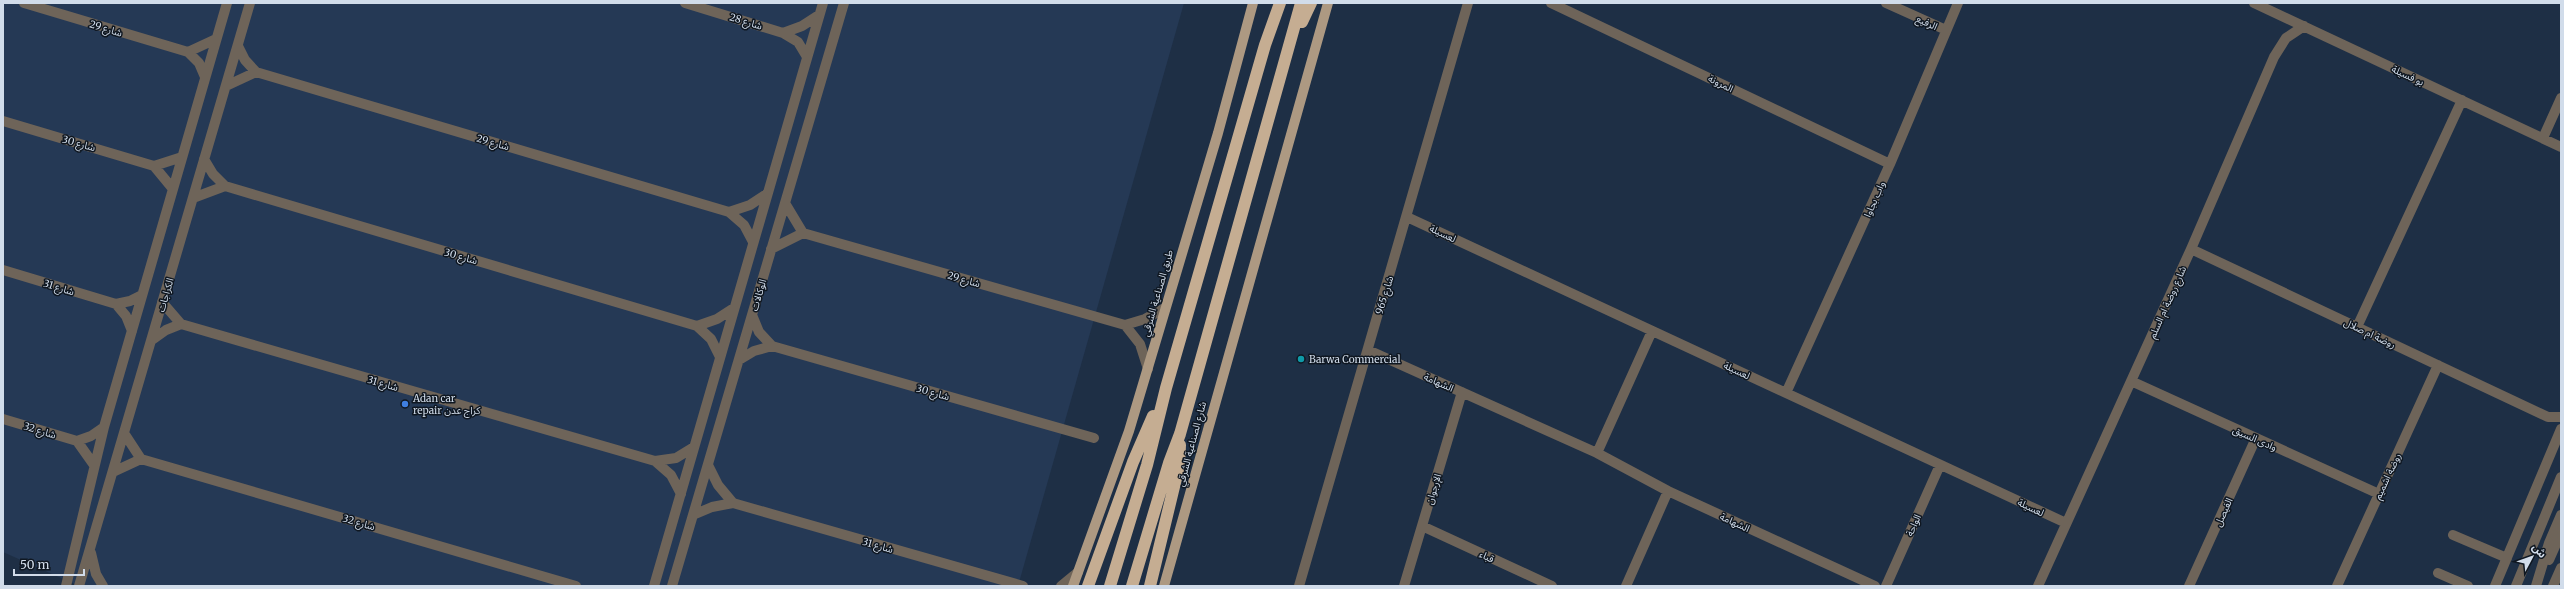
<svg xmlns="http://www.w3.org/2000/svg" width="2564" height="589" font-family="Merriweather,'Noto Sans Arabic',serif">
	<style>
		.built { fill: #253955 }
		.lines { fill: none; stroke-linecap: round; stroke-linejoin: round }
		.minor { stroke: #6e6459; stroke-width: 10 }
		.major { stroke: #ad9982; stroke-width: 10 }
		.highway { stroke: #c5ad92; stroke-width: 12 }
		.culture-dot { fill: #0f9aa8; stroke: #0f1721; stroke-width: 1.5 }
		.shop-dot { fill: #3f7fe0; stroke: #0f1721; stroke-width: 1.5 }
		.labels { text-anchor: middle; stroke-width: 3; stroke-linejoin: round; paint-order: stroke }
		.street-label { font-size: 10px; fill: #d1dcea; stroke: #0f1721 }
		.poi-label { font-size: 10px; fill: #d1dcea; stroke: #0f1721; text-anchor: start }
	</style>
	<rect width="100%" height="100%" fill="#1e2f45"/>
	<path class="built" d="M 3,3 L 1184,3 L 1018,586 L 79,586 L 3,552 Z"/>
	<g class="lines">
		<path class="minor" d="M 24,3 L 188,52 L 199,63 L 205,77
			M 685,3 L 783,33 L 798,42 L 807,57
			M 1551,3 L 1890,164
			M 1886,3 L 1946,30
			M 2254,3 L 2561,147
			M 783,33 L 802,26 L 819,15
			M 238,46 L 245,60 L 256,72 L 729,212 L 744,225 L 753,242
			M 188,52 L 216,39
			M 226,86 L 256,72
			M 3,121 L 154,166 L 173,189
			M 2543,138 L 2561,98
			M 204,159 L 213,174 L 225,186 L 697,326 L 711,339 L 720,357
			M 154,166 L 182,157
			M 193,198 L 225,186
			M 785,203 L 803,233 L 1125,325 L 1145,319 L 1165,308
			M 729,212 L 750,205 L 768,193
			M 1407,217 L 2066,523
			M 771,249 L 803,233
			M 2191,249 L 2548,417
			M 3,270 L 116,304 L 130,301 L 142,295
			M 162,302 L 181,324 L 655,461 L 671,475 L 681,494
			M 116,304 L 126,316 L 132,331
			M 752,315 L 759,332 L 772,346 L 1094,438
			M 1125,325 L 1140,344 L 1148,369
			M 697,326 L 717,319 L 734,308
			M 2357,327 L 2462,100
			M 152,340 L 166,330 L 181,324
			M 1368,350 L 1597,453 L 1668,491 L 1875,586
			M 739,360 L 754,351 L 772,346
			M 2131,381 L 2379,494
			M 1786,393 L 1890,164 L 1958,3
			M 2548,417 L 2561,417
			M 3,419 L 77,441 L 94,465
			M 124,433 L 141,459 L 576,586
			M 77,441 L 91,436 L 104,427
			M 1597,453 L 1652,331
			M 655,461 L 676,458 L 694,447
			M 708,465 L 718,485 L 733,503
			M 113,472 L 141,459
			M 693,515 L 712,507 L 733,503 L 1023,586
			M 1422,526 L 1552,586
			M 2453,535 L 2507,558
			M 91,553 L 96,574 L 103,586
			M 2549,560 L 2561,533
			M 2438,573 L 2468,586
			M 66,586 L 104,427 L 227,3
			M 79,586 L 250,3
			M 654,586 L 823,3
			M 672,586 L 844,3
			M 1061,586 L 1078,572
			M 1299,586 L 1468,3
			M 1404,586 L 1462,392
			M 1626,586 L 1668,491
			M 1886,586 L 1940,465
			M 2038,586 L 2191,249 L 2274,57 L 2286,38 L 2304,26
			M 2189,586 L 2256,438
			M 2337,586 L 2438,365
			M 2495,586 L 2561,429
			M 2516,586 L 2561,477
			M 2536,586 L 2549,543 L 2561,515
			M 2553,586 L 2561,568"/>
		<path class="major" d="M 1073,586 L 1129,431 L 1218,133 L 1253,3
			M 1164,586 L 1328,3"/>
		<path class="highway" d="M 1302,22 L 1311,3
			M 1088,586 L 1133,462 L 1153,416
			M 1110,586 L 1147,465 L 1166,388 L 1265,45 L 1280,3
			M 1132,586 L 1169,463 L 1180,434 L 1301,3
			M 1150,586 L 1179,466 L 1180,445"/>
	</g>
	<circle class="culture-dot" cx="1301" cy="359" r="4"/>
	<circle class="shop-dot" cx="405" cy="404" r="4"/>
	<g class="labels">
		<g class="street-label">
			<text transform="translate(746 21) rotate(17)" y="4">شارع 28</text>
			<text transform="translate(1927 22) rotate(25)" y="4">الرفيع</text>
			<text transform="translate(106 28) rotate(17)" y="4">شارع 29</text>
			<text transform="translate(2408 75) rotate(25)" y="4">بو فسيلة</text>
			<text transform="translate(1721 83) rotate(26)" y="4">المرونة</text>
			<text transform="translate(493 142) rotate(16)" y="4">شارع 29</text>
			<text transform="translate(79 143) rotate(16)" y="4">شارع 30</text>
			<text transform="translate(1874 199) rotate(-66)" y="4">واب بجاوا</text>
			<text transform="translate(1443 233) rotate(25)" y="4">لعسيلة</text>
			<text transform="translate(461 256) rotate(16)" y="4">شارع 30</text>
			<text transform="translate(964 279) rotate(16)" y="4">شارع 29</text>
			<text transform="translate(59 287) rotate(17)" y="4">شارع 31</text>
			<text transform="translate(1157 293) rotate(-74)" y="4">طريق الصناعية الشرقي</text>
			<text transform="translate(165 295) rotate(-74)" y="4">الكراجات</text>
			<text transform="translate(758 295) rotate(-74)" y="4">الوكالات</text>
			<text transform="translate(1384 295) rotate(-73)" y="4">شارع 965</text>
			<text transform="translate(2167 302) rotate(-66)" y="4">شارع روضة ام السلم</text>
			<text transform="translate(2370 333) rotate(25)" y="4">روضة ام صلال</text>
			<text transform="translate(1737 370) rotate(25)" y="4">لعسيلة</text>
			<text transform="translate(1439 382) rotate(24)" y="4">الشهامة</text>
			<text transform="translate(383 383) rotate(16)" y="4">شارع 31</text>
			<text transform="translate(933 392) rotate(16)" y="4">شارع 30</text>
			<text transform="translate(40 430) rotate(17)" y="4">شارع 32</text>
			<text transform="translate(2255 438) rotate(24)" y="4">وادى السيق</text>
			<text transform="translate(1191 444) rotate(-75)" y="4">شارع الصناعية الشرقي</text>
			<text transform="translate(2387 476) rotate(-65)" y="4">روضة اشميم</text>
			<text transform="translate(1433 489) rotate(-73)" y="4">الإرجوان</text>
			<text transform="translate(2031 507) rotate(25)" y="4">لعسيلة</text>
			<text transform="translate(2223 512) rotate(-66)" y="4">الفيصل</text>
			<text transform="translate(359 522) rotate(16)" y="4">شارع 32</text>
			<text transform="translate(1735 522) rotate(25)" y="4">الشهامة</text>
			<text transform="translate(1913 525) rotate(-66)" y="4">الواحة</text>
			<text transform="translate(878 545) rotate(16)" y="4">شارع 31</text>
			<text transform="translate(1487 556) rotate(25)" y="4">قباء</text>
		</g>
		<g class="poi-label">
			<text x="1309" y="363">Barwa Commercial</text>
			<text x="413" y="402">Adan car<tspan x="413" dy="12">repair كراج عدن</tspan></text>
		</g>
	</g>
	<rect width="2564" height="589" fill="none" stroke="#d1dcea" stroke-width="8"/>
	<g transform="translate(2532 557) rotate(49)" stroke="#0f1721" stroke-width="3" paint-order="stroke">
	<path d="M0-3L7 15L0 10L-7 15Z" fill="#d1dcea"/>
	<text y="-6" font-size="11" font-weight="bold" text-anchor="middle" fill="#d1dcea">ش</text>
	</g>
	<path d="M14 569v6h70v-6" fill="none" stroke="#d1dcea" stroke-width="2"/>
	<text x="20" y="569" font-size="12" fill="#d1dcea" stroke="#0f1721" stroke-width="3" paint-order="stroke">50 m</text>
</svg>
